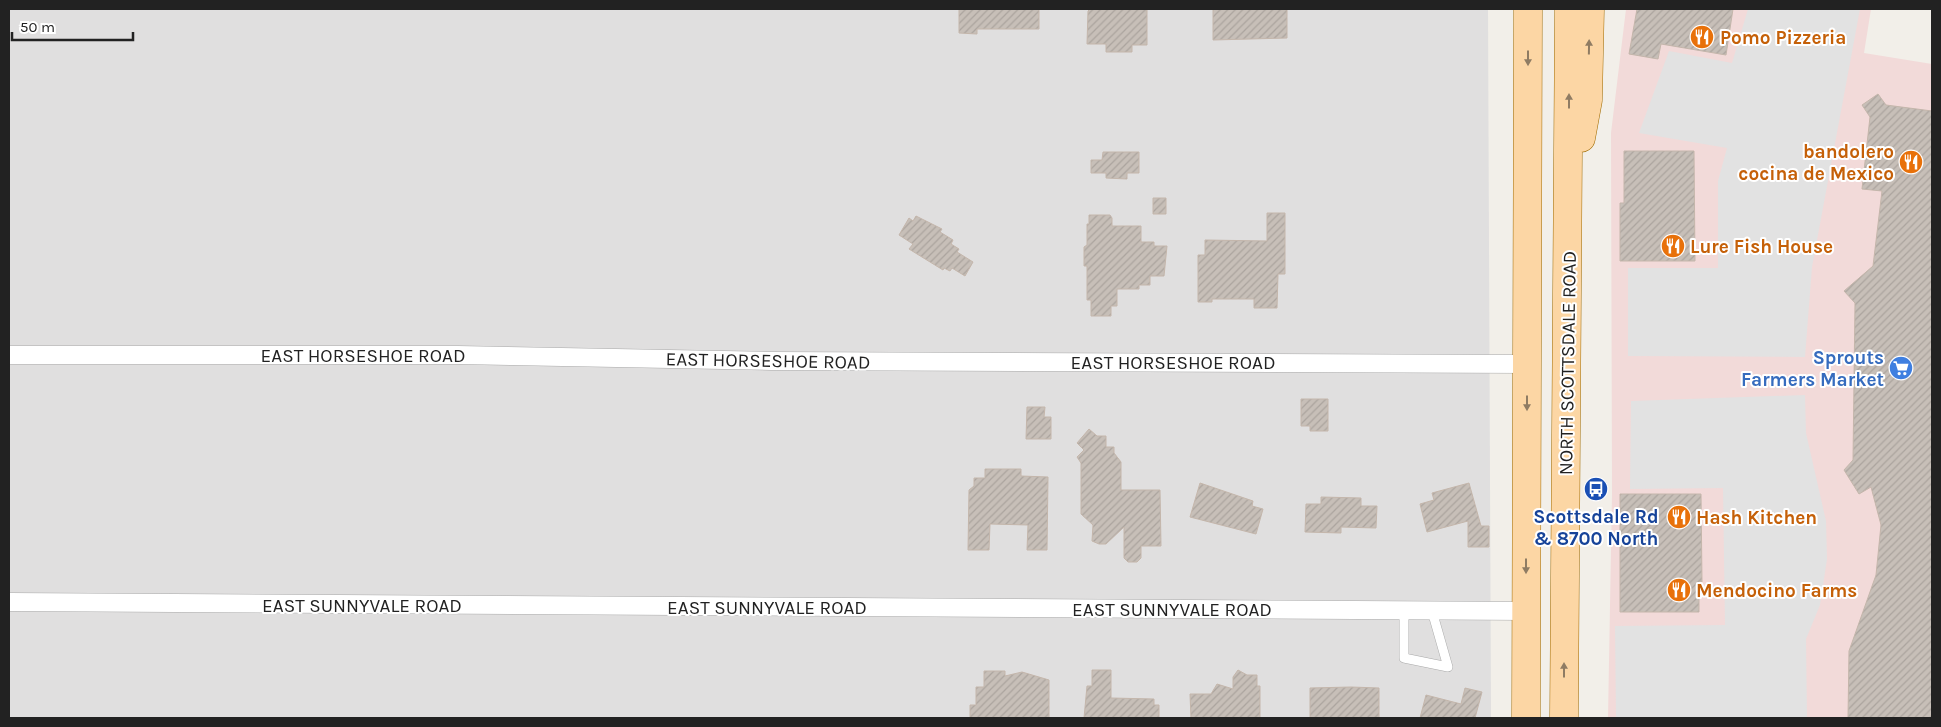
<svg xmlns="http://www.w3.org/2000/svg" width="1941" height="727" font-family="Karla,sans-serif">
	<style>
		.residential { fill: #e0dfdf }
		.commercial { fill: #f2dad9 }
		.parking { fill: #e2e2e2 }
		.building { fill: url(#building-hatch); stroke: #c4b6ab }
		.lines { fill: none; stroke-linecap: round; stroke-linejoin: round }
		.lane-casing { stroke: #a9a9a9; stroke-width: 10 }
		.street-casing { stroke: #a9a9a9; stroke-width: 19 }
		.primary-casing { stroke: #a06b00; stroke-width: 29 }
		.lane { stroke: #fff; stroke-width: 9 }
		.street { stroke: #fff; stroke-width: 18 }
		.primary { stroke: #fcd6a4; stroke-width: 28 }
		.oneway { fill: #8f7c63 }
		.labels { text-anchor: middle; stroke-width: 4; stroke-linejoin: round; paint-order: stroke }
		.food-label { font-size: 19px; font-weight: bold; fill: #c56008; stroke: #fff; text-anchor: start }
		.street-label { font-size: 19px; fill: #222; stroke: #fff }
		.shop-label { font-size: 19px; font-weight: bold; fill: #366cbe; stroke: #fff; text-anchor: end }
		.transit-label { font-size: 19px; font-weight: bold; fill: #164399; stroke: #fff }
	</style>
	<defs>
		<pattern id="building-hatch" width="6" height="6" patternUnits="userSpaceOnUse" patternTransform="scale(1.25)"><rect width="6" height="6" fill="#c7bfb8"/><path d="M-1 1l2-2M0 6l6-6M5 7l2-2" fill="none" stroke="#aba49e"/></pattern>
	</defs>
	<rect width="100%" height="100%" fill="#f2efe9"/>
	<path class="residential" d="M 9,9 L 1488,9 L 1491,718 L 9,718 Z"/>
	<path class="commercial" d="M 1626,9 L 1871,9 L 1864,53 L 1932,64 L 1932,718 L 1608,718 L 1612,494 L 1611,133 Z"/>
	<path class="parking" d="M 1748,9 L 1860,9 L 1812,267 L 1805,357 L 1628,356 L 1628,268 L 1718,268 L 1718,181 L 1727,148 L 1639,133 L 1669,51 L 1732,63 Z
		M 1805,395 L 1806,433 L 1826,521 L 1827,559 L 1820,605 L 1806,639 L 1807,718 L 1616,718 L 1615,626 L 1725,625 L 1723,488 L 1630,489 L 1631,401 Z"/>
	<path class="building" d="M 959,9 L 1039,9 L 1039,29 L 977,29 L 977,34 L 959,33 Z
		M 1090,9 L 1147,9 L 1147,45 L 1132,45 L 1132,52 L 1106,52 L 1106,44 L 1087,44 L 1088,11 Z
		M 1213,9 L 1287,9 L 1287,38 L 1213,40 Z
		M 1637,9 L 1733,9 L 1726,55 L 1661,44 L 1658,59 L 1629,54 Z
		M 1878,94 L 1886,105 L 1932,111 L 1932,718 L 1848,718 L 1849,651 L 1876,575 L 1881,525 L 1871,487 L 1859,494 L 1844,470 L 1853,460 L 1855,303 L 1844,291 L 1873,266 L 1882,191 L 1862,189 L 1870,117 L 1862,105 Z
		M 1624,151 L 1694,151 L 1695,261 L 1620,261 L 1620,203 L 1624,203 Z
		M 1103,152 L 1139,152 L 1139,173 L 1127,173 L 1127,179 L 1106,178 L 1106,173 L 1091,173 L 1091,160 L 1102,160 Z
		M 1153,198 L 1166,198 L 1166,214 L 1153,214 Z
		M 1267,213 L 1285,213 L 1285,274 L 1278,274 L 1277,308 L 1254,308 L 1254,299 L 1212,299 L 1212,302 L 1198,302 L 1198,255 L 1205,255 L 1205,240 L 1267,241 Z
		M 1089,215 L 1110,215 L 1112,218 L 1112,226 L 1141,226 L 1141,242 L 1154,242 L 1154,246 L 1167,246 L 1164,276 L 1150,276 L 1150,285 L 1139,285 L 1139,289 L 1117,289 L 1117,306 L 1111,306 L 1111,316 L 1091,316 L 1091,300 L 1087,300 L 1087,266 L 1084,266 L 1084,247 L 1087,245 L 1087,224 L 1089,224 Z
		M 916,216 L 942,229 L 940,232 L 953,240 L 951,244 L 959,249 L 957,252 L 973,262 L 965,276 L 952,268 L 950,271 L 944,268 L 943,270 L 909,249 L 913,244 L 899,235 L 909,218 L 913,221 Z
		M 1301,399 L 1328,399 L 1328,431 L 1310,431 L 1310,426 L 1301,426 Z
		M 1027,407 L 1045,407 L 1044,417 L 1051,417 L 1051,439 L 1026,439 Z
		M 1089,429 L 1097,436 L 1106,436 L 1106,447 L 1114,447 L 1114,453 L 1121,462 L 1121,490 L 1160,490 L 1161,546 L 1141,546 L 1141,558 L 1137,562 L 1128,562 L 1124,558 L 1124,527 L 1106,544 L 1099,544 L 1092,541 L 1093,525 L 1081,514 L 1081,463 L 1077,457 L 1084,450 L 1077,443 Z
		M 985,469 L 1021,469 L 1021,476 L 1048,477 L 1047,550 L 1027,550 L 1028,525 L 990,524 L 989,550 L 968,550 L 969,490 L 974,486 L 974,478 L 985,478 Z
		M 1200,483 L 1253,501 L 1252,506 L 1263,509 L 1256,534 L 1190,517 Z
		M 1469,483 L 1481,526 L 1489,526 L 1489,547 L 1468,547 L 1468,521 L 1427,532 L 1420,504 L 1434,500 L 1432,493 Z
		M 1620,494 L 1701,494 L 1702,582 L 1699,582 L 1699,612 L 1620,612 Z
		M 1321,497 L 1361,498 L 1361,506 L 1377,506 L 1376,528 L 1341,527 L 1341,533 L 1305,532 L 1306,504 L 1321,504 Z
		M 1092,670 L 1111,670 L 1111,698 L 1154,699 L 1154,705 L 1159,705 L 1159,718 L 1084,718 L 1087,686 L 1092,686 Z
		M 1238,670 L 1247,675 L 1257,675 L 1257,686 L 1260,686 L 1260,718 L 1191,718 L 1190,694 L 1211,694 L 1217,684 L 1233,689 L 1233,677 Z
		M 984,671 L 1005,671 L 1005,676 L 1022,672 L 1049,680 L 1049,718 L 970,718 L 970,705 L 976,705 L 976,687 L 984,687 Z
		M 1351,687 L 1379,688 L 1379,718 L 1310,718 L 1310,688 Z
		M 1465,688 L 1482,692 L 1475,718 L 1420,718 L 1426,695 L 1461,704 Z"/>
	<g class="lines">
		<g class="lane-casing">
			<path id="lane" d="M 1404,610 L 1404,658 L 1448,667 L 1432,611"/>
		</g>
		<g class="street-casing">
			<path id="street" d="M 9,355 L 458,355 L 771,361 L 1527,364
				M 9,602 L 1526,611"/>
		</g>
		<g class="primary-casing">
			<path id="primary" d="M 1581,138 L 1588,100 L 1590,9
				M 1526,718 L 1528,9
				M 1564,718 L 1569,9"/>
		</g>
		<use href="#lane" class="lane"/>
		<use href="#street" class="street"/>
		<use href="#primary" class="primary"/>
	</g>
	<defs><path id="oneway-solid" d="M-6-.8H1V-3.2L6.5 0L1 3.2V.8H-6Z" transform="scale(1.25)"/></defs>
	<g class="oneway">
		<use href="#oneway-solid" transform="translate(1589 47) rotate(-89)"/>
		<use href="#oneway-solid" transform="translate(1528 58) rotate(90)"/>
		<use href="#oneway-solid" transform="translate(1569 101) rotate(-90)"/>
		<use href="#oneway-solid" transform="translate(1527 403) rotate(90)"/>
		<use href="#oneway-solid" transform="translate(1526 566) rotate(90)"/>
		<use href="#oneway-solid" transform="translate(1564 670) rotate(-90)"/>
	</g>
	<defs>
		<g id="restaurant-disc" transform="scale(1.25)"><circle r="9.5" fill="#e8710a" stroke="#fff"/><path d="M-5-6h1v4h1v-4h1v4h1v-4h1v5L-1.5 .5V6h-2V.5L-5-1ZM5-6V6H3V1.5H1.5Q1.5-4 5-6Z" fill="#fff"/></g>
		<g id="supermarket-disc" transform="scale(1.25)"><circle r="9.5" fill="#3f7fe0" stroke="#fff"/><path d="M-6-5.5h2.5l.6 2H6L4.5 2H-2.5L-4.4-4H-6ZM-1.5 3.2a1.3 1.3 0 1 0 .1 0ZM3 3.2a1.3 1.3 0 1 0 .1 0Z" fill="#fff"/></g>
		<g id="bus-disc" transform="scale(1.25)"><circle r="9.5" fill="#1a4fb4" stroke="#fff"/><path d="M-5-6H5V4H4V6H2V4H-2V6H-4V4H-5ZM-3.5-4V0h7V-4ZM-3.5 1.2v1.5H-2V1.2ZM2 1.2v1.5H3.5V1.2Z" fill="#fff"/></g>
	</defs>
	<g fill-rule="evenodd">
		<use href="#restaurant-disc" x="1702" y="37"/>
		<use href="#restaurant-disc" x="1911" y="162"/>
		<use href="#restaurant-disc" x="1673" y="246"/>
		<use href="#supermarket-disc" x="1901" y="368"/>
		<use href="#bus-disc" x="1596" y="489"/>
		<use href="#restaurant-disc" x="1679" y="517"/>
		<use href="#restaurant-disc" x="1679" y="590"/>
	</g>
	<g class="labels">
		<g class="food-label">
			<text x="1720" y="44">Pomo Pizzeria</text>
			<text x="1894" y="158" text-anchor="end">bandolero<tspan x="1894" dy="22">cocina de Mexico</tspan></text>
			<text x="1690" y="253">Lure Fish House</text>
			<text x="1696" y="524">Hash Kitchen</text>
			<text x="1696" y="597">Mendocino Farms</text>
		</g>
		<g class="street-label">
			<text x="363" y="362">EAST HORSESHOE ROAD</text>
			<text transform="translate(768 360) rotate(1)" y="7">EAST HORSESHOE ROAD</text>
			<text x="1173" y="369">EAST HORSESHOE ROAD</text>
			<text transform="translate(1567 363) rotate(-89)" y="7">NORTH SCOTTSDALE ROAD</text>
			<text x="362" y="612">EAST SUNNYVALE ROAD</text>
			<text x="767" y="614">EAST SUNNYVALE ROAD</text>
			<text x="1172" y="616">EAST SUNNYVALE ROAD</text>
		</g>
		<g class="shop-label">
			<text x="1884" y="364">Sprouts<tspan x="1884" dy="22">Farmers Market</tspan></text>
		</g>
		<g class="transit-label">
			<text x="1596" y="523">Scottsdale Rd<tspan x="1596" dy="22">&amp; 8700 North</tspan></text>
		</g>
	</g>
	<rect width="1941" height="727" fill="none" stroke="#222222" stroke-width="20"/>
	<path d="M12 32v8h121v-8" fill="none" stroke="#222222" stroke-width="2.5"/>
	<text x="20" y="32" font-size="15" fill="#222222" stroke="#ffffff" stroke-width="4" paint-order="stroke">50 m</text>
</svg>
